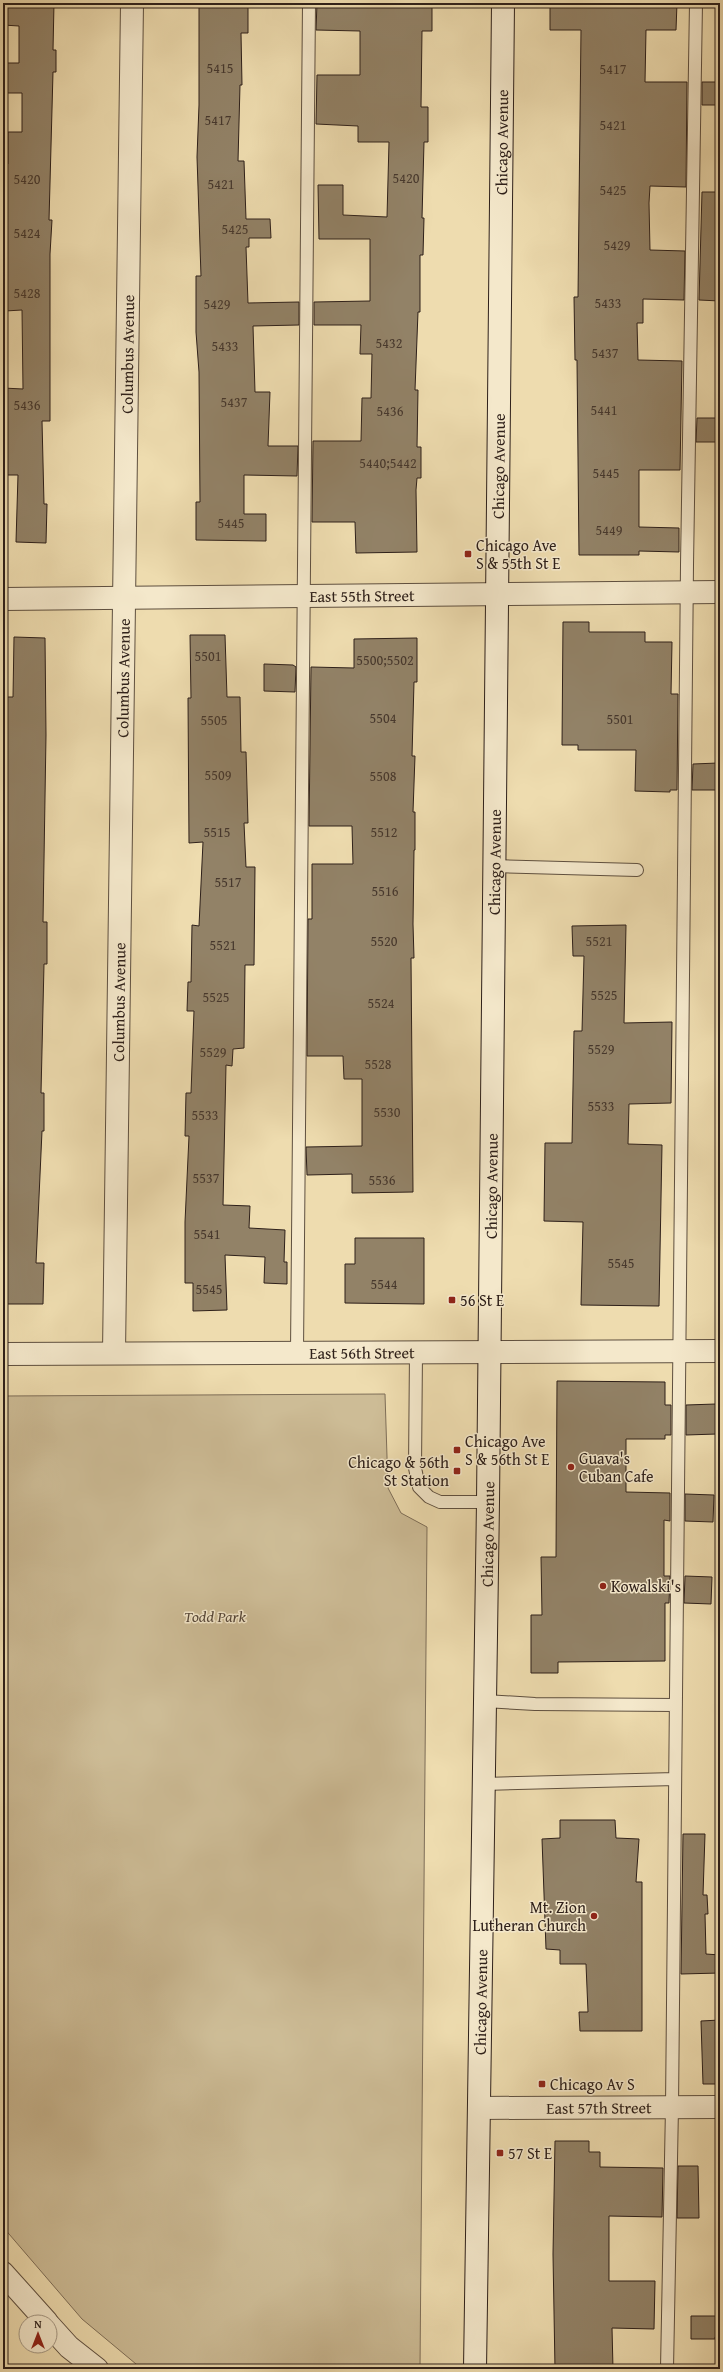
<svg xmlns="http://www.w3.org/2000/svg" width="723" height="2372" font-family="'Gentium Book Plus',serif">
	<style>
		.green { fill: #cdbc96; stroke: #7e6e58 }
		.building { fill: #928267; stroke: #2e201a }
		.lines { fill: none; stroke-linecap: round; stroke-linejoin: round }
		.lane-casing { stroke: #5e4f3f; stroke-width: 14 }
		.street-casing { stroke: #5e4f3f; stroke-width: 24 }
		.secondary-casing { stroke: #2e201a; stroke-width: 24 }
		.lane { stroke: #f4e8cb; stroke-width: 12 }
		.street { stroke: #f4e8cb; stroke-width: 22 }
		.secondary { stroke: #f4e8cb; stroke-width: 22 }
		.poi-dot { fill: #8f2418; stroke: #f4e8cb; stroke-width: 1.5 }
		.labels { text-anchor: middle; stroke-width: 3; stroke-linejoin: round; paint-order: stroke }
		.number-label { font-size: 14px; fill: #47382d }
		.street-label { font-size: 16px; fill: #2e201a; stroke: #f4e8cb }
		.poi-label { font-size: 16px; fill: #2e201a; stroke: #f4e8cb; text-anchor: start }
		.park-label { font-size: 16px; font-style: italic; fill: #564739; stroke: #f4e8cb }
	</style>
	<rect width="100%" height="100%" fill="#eedcaf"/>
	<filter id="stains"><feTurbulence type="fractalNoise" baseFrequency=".005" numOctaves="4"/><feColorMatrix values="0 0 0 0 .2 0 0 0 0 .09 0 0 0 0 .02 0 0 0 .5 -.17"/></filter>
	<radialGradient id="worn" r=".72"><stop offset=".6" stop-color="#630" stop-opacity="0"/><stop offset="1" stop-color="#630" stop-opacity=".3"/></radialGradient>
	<path class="green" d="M 385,1394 L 388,1488 L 401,1513 L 427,1527 L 420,2369 L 142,2369 L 82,2319 L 3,2227 L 3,1396 Z"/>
	<path class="building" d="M 4,3 L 54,3 L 53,50 L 56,50 L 56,72 L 53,72 L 49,220 L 52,220 L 50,254 L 50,421 L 42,421 L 44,504 L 47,504 L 46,543 L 16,542 L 18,475 L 3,475 L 3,388 L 23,389 L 22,310 L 5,311 L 3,164 L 8,164 L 8,132 L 22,132 L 22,93 L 4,93 L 4,63 L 19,63 L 19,26 L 3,25 Z
		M 199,3 L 248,3 L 248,33 L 241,33 L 242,85 L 240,85 L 238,161 L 244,161 L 246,219 L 270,219 L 271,238 L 249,238 L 249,247 L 246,247 L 248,303 L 299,302 L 299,325 L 253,326 L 255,392 L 270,392 L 268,446 L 298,446 L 297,476 L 244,475 L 244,514 L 266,514 L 266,541 L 196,540 L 196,502 L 200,502 L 199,372 L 196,332 L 196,276 L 201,276 L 197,157 L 199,105 Z
		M 317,3 L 432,3 L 432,31 L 422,31 L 421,107 L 428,107 L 428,142 L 424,142 L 422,218 L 424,218 L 423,255 L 420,255 L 420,312 L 418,312 L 415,390 L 418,390 L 417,447 L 421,447 L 421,478 L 417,478 L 416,490 L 417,552 L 356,553 L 355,522 L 312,522 L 313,441 L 361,441 L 362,398 L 371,398 L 372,354 L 360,354 L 361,325 L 314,325 L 314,302 L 370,301 L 370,239 L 319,239 L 318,185 L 343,185 L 343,215 L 387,217 L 389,142 L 358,142 L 358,126 L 316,124 L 317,75 L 360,75 L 360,31 L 316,30 Z
		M 550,3 L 677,3 L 676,30 L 646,30 L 645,82 L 687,82 L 686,187 L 650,186 L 649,203 L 650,250 L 685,251 L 684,300 L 643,299 L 643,323 L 637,323 L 638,360 L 682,361 L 680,470 L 639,470 L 639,527 L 679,528 L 679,552 L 639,551 L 639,555 L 579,555 L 577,360 L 575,360 L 574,297 L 578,297 L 581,30 L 550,30 Z
		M 702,82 L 720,82 L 720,105 L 702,105 Z
		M 702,192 L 720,192 L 720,301 L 699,300 Z
		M 697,418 L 720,418 L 720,442 L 696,442 Z
		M 563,622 L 589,622 L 589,632 L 645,632 L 645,642 L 672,642 L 671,694 L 678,694 L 677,790 L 670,790 L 670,792 L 635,791 L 636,750 L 578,750 L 578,745 L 562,745 Z
		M 190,635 L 225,635 L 227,697 L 240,697 L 241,752 L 246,752 L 248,823 L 244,823 L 246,867 L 255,867 L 254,965 L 245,965 L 244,1048 L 233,1049 L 232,1066 L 226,1065 L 223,1205 L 250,1206 L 249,1228 L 285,1230 L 284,1262 L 287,1262 L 287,1284 L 264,1283 L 265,1257 L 225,1255 L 227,1310 L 193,1311 L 193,1283 L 185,1283 L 185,1222 L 189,1136 L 185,1136 L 186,1093 L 191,1093 L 194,1011 L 187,1011 L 188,982 L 191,982 L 192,925 L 199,926 L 203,842 L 189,843 L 188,698 L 191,698 Z
		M 14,637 L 45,638 L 46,735 L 43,922 L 47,922 L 47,964 L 44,964 L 41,1093 L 44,1093 L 44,1131 L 42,1131 L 36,1263 L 44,1263 L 43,1304 L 3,1304 L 3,697 L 13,697 Z
		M 417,638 L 417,682 L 414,682 L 412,756 L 415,756 L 413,812 L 415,812 L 415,850 L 414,850 L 413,924 L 414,958 L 411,958 L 413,1192 L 352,1193 L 352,1174 L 307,1175 L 306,1147 L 362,1146 L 362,1079 L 344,1079 L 343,1056 L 307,1056 L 308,919 L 312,919 L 312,864 L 353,864 L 352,826 L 309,826 L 311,667 L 354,668 L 354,639 Z
		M 264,664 L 293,665 L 296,667 L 295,692 L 264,691 Z
		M 718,763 L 718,790 L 692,790 L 693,764 Z
		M 626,925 L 624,1023 L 672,1022 L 671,1103 L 629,1104 L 628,1144 L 662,1145 L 659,1306 L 581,1305 L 583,1222 L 544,1221 L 545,1143 L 572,1143 L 574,1031 L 582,1031 L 584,956 L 573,956 L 572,926 Z
		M 355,1238 L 424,1238 L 424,1304 L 345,1303 L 345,1264 L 355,1264 Z
		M 557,1381 L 665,1382 L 665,1405 L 671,1405 L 671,1435 L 665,1435 L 665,1439 L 626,1439 L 626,1492 L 670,1493 L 670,1521 L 664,1520 L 664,1576 L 670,1576 L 669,1603 L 665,1603 L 665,1661 L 558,1662 L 558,1673 L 531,1673 L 531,1615 L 542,1615 L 541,1557 L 556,1557 Z
		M 716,1404 L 717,1434 L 686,1435 L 686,1405 Z
		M 685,1494 L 714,1495 L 713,1522 L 685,1521 Z
		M 685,1576 L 712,1577 L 711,1604 L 684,1603 Z
		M 560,1820 L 615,1820 L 616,1838 L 639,1839 L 636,1882 L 642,1882 L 642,2031 L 580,2031 L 579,2012 L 588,2012 L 586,1964 L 560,1964 L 560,1950 L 546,1949 L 542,1839 L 560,1838 Z
		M 683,1834 L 705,1834 L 703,1895 L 707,1895 L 708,1914 L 705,1914 L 706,1954 L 720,1955 L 720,1973 L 681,1974 Z
		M 720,2020 L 720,2084 L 703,2084 L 701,2021 Z
		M 555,2141 L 589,2141 L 589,2152 L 600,2152 L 600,2167 L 663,2168 L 662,2217 L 609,2216 L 609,2281 L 655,2281 L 654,2329 L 612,2328 L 613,2369 L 555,2369 L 553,2254 Z
		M 678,2166 L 698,2166 L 699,2218 L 677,2218 Z
		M 691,2316 L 720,2316 L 720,2337 L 715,2337 L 715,2339 L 691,2339 Z"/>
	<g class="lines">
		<g class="lane-casing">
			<path id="lane" d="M 493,866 L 637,870
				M 297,1352 L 309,3
				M 416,1352 L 415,1468 L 419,1487 L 429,1497 L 440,1502 L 488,1502
				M 485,1701 L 535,1704 L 676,1705
				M 484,1784 L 675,1779
				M 667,2369 L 672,2107 L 687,565 L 696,3"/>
		</g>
		<g class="street-casing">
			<g id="street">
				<path id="s1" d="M 3,599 L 720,592"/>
				<path id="s2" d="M 114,1353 L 132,3"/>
				<path id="s3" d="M 3,1354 L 720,1351"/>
				<path id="s4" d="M 479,2108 L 720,2107"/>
				<path d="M 3,2273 L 47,2322"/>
				<path d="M 50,2326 L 69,2347 L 97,2369"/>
			</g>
		</g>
		<g class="secondary-casing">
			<g id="secondary">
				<path id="s5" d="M 475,2369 L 488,1502 L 503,3"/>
			</g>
		</g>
		<use href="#lane" class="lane"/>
		<use href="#street" class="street"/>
		<use href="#secondary" class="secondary"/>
	</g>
	<g class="poi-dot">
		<rect x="464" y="550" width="8" height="8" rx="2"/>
		<rect x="448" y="1296" width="8" height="8" rx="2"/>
		<rect x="453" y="1446" width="8" height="8" rx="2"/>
		<circle cx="571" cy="1467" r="4"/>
		<rect x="453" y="1467" width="8" height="8" rx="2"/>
		<circle cx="603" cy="1586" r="4"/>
		<circle cx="594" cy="1916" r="4"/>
		<rect x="538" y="2080" width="8" height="8" rx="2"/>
		<rect x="496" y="2149" width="8" height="8" rx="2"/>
	</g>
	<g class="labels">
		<g class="number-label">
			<text x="220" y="73">5415</text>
			<text x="613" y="74">5417</text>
			<text x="218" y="125">5417</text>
			<text x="613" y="130">5421</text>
			<text x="406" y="183">5420</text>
			<text x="27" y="184">5420</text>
			<text x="221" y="189">5421</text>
			<text x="613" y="195">5425</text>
			<text x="235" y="234">5425</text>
			<text x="27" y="238">5424</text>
			<text x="617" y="250">5429</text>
			<text x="27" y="298">5428</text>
			<text x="608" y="308">5433</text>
			<text x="217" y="309">5429</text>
			<text x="389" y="348">5432</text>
			<text x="225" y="351">5433</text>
			<text x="605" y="358">5437</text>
			<text x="234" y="407">5437</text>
			<text x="27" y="410">5436</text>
			<text x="604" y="415">5441</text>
			<text x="390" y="416">5436</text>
			<text x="388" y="468">5440;5442</text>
			<text x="606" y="478">5445</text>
			<text x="231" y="528">5445</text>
			<text x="609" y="535">5449</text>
			<text x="208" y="661">5501</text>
			<text x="385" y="665">5500;5502</text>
			<text x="383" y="723">5504</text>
			<text x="620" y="724">5501</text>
			<text x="214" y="725">5505</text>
			<text x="218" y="780">5509</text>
			<text x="383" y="781">5508</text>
			<text x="217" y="837">5515</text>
			<text x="384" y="837">5512</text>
			<text x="228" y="887">5517</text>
			<text x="385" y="896">5516</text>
			<text x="384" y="946">5520</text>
			<text x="599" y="946">5521</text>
			<text x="223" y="950">5521</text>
			<text x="604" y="1000">5525</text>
			<text x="216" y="1002">5525</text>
			<text x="381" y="1008">5524</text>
			<text x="601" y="1054">5529</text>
			<text x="213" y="1057">5529</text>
			<text x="378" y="1069">5528</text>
			<text x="601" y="1111">5533</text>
			<text x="387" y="1117">5530</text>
			<text x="205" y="1120">5533</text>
			<text x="206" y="1183">5537</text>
			<text x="382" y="1185">5536</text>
			<text x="207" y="1239">5541</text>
			<text x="621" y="1268">5545</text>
			<text x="384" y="1289">5544</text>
			<text x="209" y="1294">5545</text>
		</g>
		<g class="street-label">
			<text dy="6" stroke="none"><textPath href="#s5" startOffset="2227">Chicago Avenue</textPath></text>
			<text dy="6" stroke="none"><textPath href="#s2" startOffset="999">Columbus Avenue</textPath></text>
			<text dy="6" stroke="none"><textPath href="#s5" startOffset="1903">Chicago Avenue</textPath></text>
			<text dy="6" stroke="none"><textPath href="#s1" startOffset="359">East 55th Street</textPath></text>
			<text dy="6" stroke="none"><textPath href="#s2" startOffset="675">Columbus Avenue</textPath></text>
			<text dy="6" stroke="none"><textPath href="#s5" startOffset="1507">Chicago Avenue</textPath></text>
			<text dy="6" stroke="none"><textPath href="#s2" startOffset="351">Columbus Avenue</textPath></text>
			<text dy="6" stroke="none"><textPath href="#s5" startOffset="1183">Chicago Avenue</textPath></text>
			<text dy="6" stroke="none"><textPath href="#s3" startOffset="359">East 56th Street</textPath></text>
			<text dy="6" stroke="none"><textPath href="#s5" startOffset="835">Chicago Avenue</textPath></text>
			<text dy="6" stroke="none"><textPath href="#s5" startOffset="367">Chicago Avenue</textPath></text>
			<text dy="6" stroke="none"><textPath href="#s4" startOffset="120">East 57th Street</textPath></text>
		</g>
		<g class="poi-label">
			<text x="476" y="551">Chicago Ave<tspan x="476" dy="18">S &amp; 55th St E</tspan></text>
			<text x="460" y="1306">56 St E</text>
			<text x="465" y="1447">Chicago Ave<tspan x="465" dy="18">S &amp; 56th St E</tspan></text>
			<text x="579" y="1464">Guava's<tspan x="579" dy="18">Cuban Cafe</tspan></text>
			<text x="449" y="1468" text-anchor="end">Chicago &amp; 56th<tspan x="449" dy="18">St Station</tspan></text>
			<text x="611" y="1592">Kowalski's</text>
			<text x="586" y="1913" text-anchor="end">Mt. Zion<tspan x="586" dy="18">Lutheran Church</tspan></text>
			<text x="550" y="2090">Chicago Av S</text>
			<text x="508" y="2159">57 St E</text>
		</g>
		<g class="park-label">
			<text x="215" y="1622">Todd Park</text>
		</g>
	</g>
	<rect width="723" height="2372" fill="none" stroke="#eedcaf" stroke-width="16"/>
	<rect x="4" y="4" width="715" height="2364" fill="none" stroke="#2e201a" stroke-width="2"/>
	<rect x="8" y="8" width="707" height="2356" fill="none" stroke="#2e201a"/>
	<g transform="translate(38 2334)"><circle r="19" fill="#f4e8cb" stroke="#a59884"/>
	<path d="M0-3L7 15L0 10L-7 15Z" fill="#8f2418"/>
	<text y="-6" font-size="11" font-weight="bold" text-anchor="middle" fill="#2e201a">N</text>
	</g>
	<rect width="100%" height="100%" filter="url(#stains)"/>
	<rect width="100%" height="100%" fill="url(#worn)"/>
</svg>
